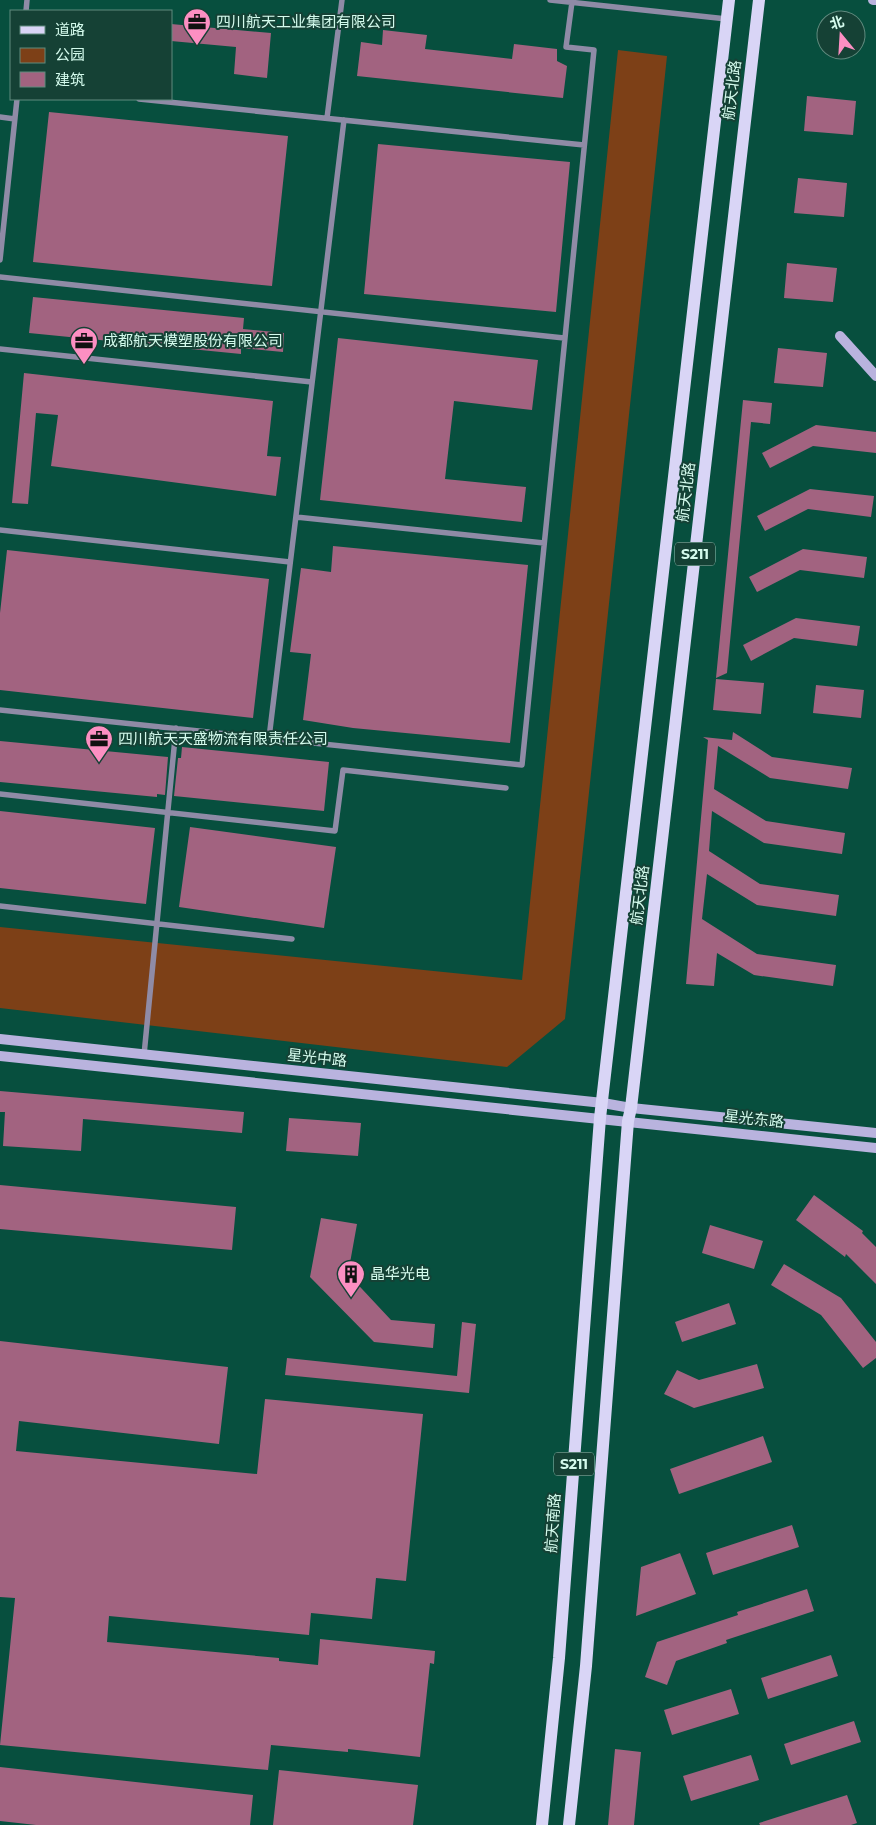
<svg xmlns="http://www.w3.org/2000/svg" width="876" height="1825" font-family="Montserrat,'Noto Sans SC',sans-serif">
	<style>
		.green { fill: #7d4017 }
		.building { fill: #a26380 }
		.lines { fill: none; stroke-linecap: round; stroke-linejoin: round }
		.lane { stroke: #8f8ba6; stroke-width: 5.5 }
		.secondary { stroke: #b9b3de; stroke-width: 10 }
		.primary { stroke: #d9d5f6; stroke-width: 12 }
		.labels { text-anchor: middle; stroke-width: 4; stroke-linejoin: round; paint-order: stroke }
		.shield { fill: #154135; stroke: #9bc3b6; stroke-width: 1 }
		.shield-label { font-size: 14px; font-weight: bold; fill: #d4fbed }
		.poi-label { font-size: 15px; fill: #d4fbed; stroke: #154135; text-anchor: start }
		.street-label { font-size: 15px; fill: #d4fbed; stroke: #154135 }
	</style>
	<rect width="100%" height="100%" fill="#074f3e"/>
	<path class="green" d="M 618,50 L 667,56 L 565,1019 L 507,1067 L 0,1008 L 0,927 L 522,980 Z"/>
	<path class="building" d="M 171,24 L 271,33 L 267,78 L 234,74 L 236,47 L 171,41 Z
		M 383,30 L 427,35 L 425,49 L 512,59 L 514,44 L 557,49 L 557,61 L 567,66 L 563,98 L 357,76 L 361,42 L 382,45 Z
		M 807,96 L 856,101 L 853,135 L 804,131 Z
		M 49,112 L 288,136 L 272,286 L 33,262 Z
		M 378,144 L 570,162 L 556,312 L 364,294 Z
		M 798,178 L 847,183 L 844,217 L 794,213 Z
		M 787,263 L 837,268 L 833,302 L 784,298 Z
		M 33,297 L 244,318 L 243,329 L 284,333 L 283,352 L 241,348 L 241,354 L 29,333 Z
		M 338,338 L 538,360 L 532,410 L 454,401 L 445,479 L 526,487 L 522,522 L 320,500 Z
		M 778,348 L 827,353 L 823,387 L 774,383 Z
		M 24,373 L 273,401 L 267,456 L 281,457 L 276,496 L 51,466 L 58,415 L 36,413 L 28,504 L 12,503 Z
		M 743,400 L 772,403 L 770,424 L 751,422 L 727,673 L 716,678 Z
		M 816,425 L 876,432 L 876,453 L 813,446 L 770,468 L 762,453 Z
		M 810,489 L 874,496 L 871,517 L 808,509 L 765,531 L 757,516 Z
		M 333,546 L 528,565 L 510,743 L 353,728 L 303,720 L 311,654 L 290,652 L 301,568 L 331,572 Z
		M 803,549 L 867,557 L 864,578 L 800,570 L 757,592 L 749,577 Z
		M 7,550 L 269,579 L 253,718 L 0,690 L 0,613 Z
		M 796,618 L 860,626 L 857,646 L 794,638 L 751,661 L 743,645 Z
		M 716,679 L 764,683 L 761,714 L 713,710 Z
		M 816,685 L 864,690 L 861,718 L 813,713 Z
		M 733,732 L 772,757 L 852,768 L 848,789 L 770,778 L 718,746 L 714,789 L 766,821 L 845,833 L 842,854 L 764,843 L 712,811 L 709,851 L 760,884 L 839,895 L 836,916 L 757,905 L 707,874 L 702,919 L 757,954 L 836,965 L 833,986 L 754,975 L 717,953 L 714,986 L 686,984 L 708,740 L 703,737 L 732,740 Z
		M 0,741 L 168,757 L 165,795 L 157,794 L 157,797 L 0,782 Z
		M 182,747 L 329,762 L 324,811 L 174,796 L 178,758 L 181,758 Z
		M 0,811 L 155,828 L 146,904 L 0,888 Z
		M 190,827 L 336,847 L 324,928 L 179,907 Z
		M 0,1091 L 244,1112 L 242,1133 L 83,1119 L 81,1151 L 3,1146 L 5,1112 L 0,1112 Z
		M 289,1118 L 361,1123 L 358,1156 L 286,1151 Z
		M 0,1185 L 236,1207 L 232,1250 L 0,1229 Z
		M 814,1195 L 863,1231 L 862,1233 L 876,1247 L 876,1284 L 846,1254 L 845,1257 L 796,1220 Z
		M 321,1218 L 357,1224 L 348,1274 L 391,1320 L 435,1324 L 433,1348 L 374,1342 L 310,1277 Z
		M 710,1225 L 763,1241 L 754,1269 L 702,1253 Z
		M 784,1264 L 841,1298 L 876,1342 L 876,1358 L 863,1368 L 821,1315 L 771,1285 Z
		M 729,1303 L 736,1324 L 682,1342 L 675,1322 Z
		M 462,1322 L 476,1324 L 469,1393 L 285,1375 L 287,1358 L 457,1376 Z
		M 0,1341 L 228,1367 L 219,1444 L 19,1421 L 16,1451 L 257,1474 L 265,1399 L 423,1414 L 406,1581 L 376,1578 L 372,1619 L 311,1613 L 309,1635 L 109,1616 L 107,1642 L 279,1658 L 279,1661 L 318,1665 L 320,1639 L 435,1651 L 434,1664 L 430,1663 L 420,1757 L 348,1749 L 348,1752 L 271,1745 L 268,1770 L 0,1745 L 15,1598 L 0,1597 Z
		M 757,1364 L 764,1388 L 694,1408 L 664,1394 L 677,1370 L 699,1380 Z
		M 763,1436 L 772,1462 L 679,1494 L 670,1469 Z
		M 792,1525 L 799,1547 L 713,1575 L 706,1553 Z
		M 680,1553 L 696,1594 L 636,1616 L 641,1567 Z
		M 807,1589 L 814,1611 L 726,1640 L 727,1643 L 676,1661 L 667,1685 L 645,1677 L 657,1642 L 738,1615 L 737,1612 Z
		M 831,1655 L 838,1676 L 768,1699 L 761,1678 Z
		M 731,1689 L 739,1714 L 672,1735 L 664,1710 Z
		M 854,1721 L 861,1742 L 791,1765 L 784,1744 Z
		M 615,1749 L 641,1752 L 634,1825 L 608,1825 Z
		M 751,1755 L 759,1780 L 691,1801 L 683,1776 Z
		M 0,1767 L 253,1795 L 250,1825 L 36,1825 L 0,1821 Z
		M 279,1770 L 418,1785 L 413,1825 L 273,1825 Z
		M 847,1795 L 857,1823 L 851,1825 L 760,1825 L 759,1823 Z"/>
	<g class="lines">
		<path class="lane" d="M 550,0 L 727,19
			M 26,11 L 27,0
			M 139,99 L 584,145
			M 0,117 L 15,119
			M 327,118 L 342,0
			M 0,260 L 17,99
			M 0,277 L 564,338
			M 0,349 L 312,382
			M 296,517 L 544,543
			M 0,530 L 290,562
			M 0,710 L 522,765 L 594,50 L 566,47 L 572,2
			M 269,738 L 344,120
			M 0,794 L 335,831 L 343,770 L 506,788
			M 0,906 L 292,939
			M 144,1055 L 176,728"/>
		<path class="secondary" d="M 873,0 L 876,0
			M 840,336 L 876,376
			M 0,1039 L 603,1103 L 631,1108 L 876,1133
			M 0,1056 L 876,1148"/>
		<path class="primary" d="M 542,1825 L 559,1658 L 600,1118 L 729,0
			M 569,1825 L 586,1666 L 628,1121 L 631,1108 L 759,0"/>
	</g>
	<defs>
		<g id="office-pin" transform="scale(1.4375)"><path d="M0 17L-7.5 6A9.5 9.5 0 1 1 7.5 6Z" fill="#fc8fc2" stroke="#154135"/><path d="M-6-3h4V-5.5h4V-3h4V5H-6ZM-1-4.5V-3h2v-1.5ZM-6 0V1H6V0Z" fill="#111"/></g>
		<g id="building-pin" transform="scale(1.4375)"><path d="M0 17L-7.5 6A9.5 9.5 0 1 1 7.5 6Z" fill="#fc8fc2" stroke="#154135"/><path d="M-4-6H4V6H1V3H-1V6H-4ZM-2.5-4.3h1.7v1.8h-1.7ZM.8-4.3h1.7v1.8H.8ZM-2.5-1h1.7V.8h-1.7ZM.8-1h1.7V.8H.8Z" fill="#111"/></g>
	</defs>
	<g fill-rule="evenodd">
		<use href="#office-pin" x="197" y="22"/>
		<use href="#office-pin" x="84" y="341"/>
		<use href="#office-pin" x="99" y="739"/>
		<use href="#building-pin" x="351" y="1274"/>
	</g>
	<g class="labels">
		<g class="shield">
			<rect x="675" y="542.5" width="40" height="23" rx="4"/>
			<rect x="554" y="1452.5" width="40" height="23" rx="4"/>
		</g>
		<g class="shield-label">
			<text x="695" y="559">S211</text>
			<text x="574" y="1469">S211</text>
		</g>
		<g class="poi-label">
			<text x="216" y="27">四川航天工业集团有限公司</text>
			<text x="103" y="346">成都航天模塑股份有限公司</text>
			<text x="118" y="744">四川航天天盛物流有限责任公司</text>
			<text x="370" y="1279">晶华光电</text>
		</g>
		<g class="street-label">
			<text transform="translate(732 90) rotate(-83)" y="5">航天北路</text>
			<text transform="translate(686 492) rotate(-83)" y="5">航天北路</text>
			<text transform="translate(640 895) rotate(-83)" y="5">航天北路</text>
			<text transform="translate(317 1058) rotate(6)" y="5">星光中路</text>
			<text transform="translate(754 1119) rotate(6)" y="5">星光东路</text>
			<text transform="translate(553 1523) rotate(-86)" y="5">航天南路</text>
		</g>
	</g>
	<rect x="10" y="10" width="162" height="90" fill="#154135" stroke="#618b7f"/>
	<rect x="20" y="26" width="25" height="8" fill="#d9d5f6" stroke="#618b7f"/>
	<text x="55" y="35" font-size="15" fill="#d4fbed">道路</text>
	<rect x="20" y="48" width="25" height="15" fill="#7d4017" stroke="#618b7f"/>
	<text x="55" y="60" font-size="15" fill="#d4fbed">公园</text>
	<rect x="20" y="72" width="25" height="15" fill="#a26380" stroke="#618b7f"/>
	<text x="55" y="85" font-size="15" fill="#d4fbed">建筑</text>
	<g transform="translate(841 35) rotate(342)"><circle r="24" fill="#154135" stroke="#618b7f"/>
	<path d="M0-4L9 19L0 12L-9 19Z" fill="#fc8fc2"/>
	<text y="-8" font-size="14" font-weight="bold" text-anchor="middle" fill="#d4fbed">北</text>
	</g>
</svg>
